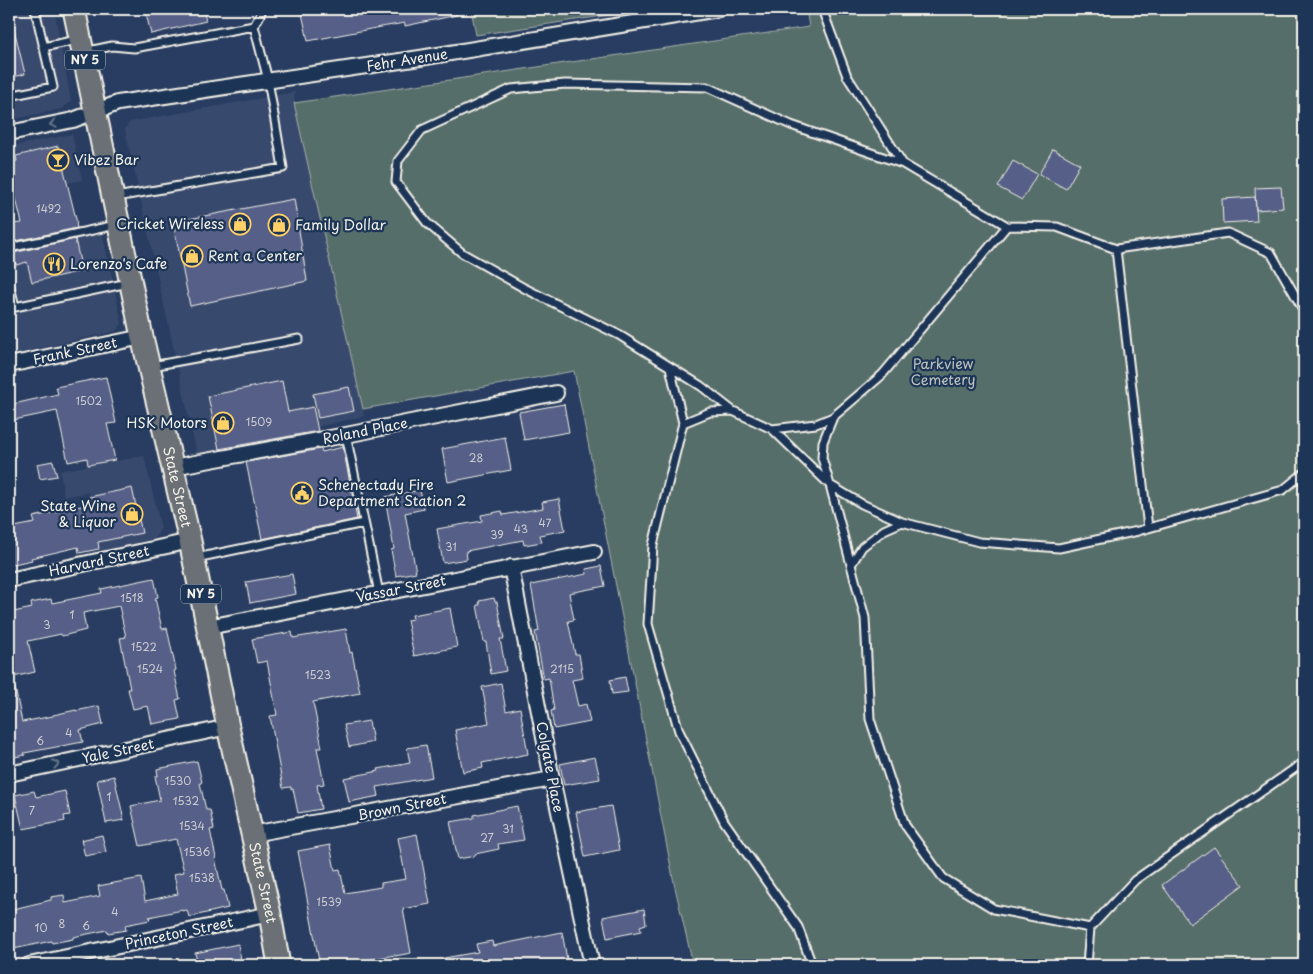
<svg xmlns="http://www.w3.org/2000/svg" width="1313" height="974" font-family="'Playpen Sans',sans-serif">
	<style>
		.built { fill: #394a6e }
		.green { fill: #576e6b; stroke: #a6b0aa }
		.building { fill: #545f87; stroke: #f4f1e8 }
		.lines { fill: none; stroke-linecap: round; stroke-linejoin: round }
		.service-casing { stroke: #f4f1e8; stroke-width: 11 }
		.minor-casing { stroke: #f4f1e8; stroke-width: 18 }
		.primary-casing { stroke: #f4f1e8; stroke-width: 25 }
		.service { stroke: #1d3557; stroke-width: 7 }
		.minor { stroke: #1d3557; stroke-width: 14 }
		.primary { stroke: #6b7074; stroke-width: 21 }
		.oneway { stroke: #68778a }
		.labels { text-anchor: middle; stroke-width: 4.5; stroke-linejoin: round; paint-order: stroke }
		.number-label { font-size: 11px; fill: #ccccd0 }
		.shield { fill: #1d3557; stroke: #b4b9bc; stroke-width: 1 }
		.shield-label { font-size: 12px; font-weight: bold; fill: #f4f1e8 }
		.street-label { font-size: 14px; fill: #f4f1e8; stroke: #1d3557 }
		.poi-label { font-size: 14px; fill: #f4f1e8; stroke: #1d3557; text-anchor: start }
		.park-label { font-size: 14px; fill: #bdc3bc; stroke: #1d3557 }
	</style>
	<rect width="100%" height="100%" fill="#283d61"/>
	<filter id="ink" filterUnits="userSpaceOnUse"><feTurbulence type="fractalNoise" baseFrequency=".02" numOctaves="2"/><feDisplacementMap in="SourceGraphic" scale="10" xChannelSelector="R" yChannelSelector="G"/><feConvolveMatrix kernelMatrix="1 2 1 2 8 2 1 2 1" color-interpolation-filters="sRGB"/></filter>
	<g filter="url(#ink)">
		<path class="built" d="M 9,9 L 54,9 L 71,101 L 62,109 L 9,120 Z
			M 295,92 L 294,103 L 363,409 L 364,416 L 197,454 L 125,129 L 130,122 Z
			M 72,134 L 82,180 L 9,196 L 9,147 Z
			M 100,223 L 122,324 L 116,331 L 9,355 L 9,243 Z
			M 144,456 L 161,528 L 155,538 L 101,554 L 88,492 L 64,497 L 60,471 Z"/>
		<path class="green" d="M 471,9 L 649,9 L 476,35 Z
			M 806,9 L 1304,9 L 1304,965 L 693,965 L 674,883 L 574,371 L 363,409 L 294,103 L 809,27 Z"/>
		<path class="building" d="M 145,9 L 203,9 L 206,21 L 151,34 Z
			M 301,9 L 457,9 L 457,15 L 405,26 L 405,23 L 381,27 L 308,41 Z
			M 14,29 L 25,74 L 9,78 L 9,30 Z
			M 58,146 L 77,223 L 76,223 L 77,228 L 11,242 L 9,234 L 9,224 L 22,223 L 11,179 L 9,179 L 9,163 L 17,161 L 16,156 Z
			M 1053,149 L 1080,164 L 1066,189 L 1039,174 Z
			M 1013,161 L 1037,174 L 1022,200 L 998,187 Z
			M 1281,187 L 1283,208 L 1256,210 L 1255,188 Z
			M 1255,197 L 1257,221 L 1223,223 L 1222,199 Z
			M 294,199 L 307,281 L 190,306 L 173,222 Z
			M 75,239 L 82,271 L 32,282 L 27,262 L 16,265 L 13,253 Z
			M 106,377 L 116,423 L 107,424 L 115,460 L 88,465 L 87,458 L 68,462 L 57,411 L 9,421 L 9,405 L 58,394 L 56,387 Z
			M 282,381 L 288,412 L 313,407 L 318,431 L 219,449 L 208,396 Z
			M 349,387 L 354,411 L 318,418 L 313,394 Z
			M 564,404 L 569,432 L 524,440 L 519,412 Z
			M 505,437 L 511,470 L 448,482 L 442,449 Z
			M 343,447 L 357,519 L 262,539 L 246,462 L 321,449 L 322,452 Z
			M 53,461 L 57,476 L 40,479 L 37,464 Z
			M 132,488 L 142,533 L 98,542 L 99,549 L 79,553 L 78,547 L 31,558 L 32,560 L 9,565 L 9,528 L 35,523 L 33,517 L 90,504 L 89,497 Z
			M 420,490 L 424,509 L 405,513 L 416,572 L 396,576 L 391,550 L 394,549 L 385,497 Z
			M 559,499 L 565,530 L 540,535 L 542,542 L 524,545 L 523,540 L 466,551 L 467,559 L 443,563 L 437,529 L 482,521 L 481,515 L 502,511 L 503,515 L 543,508 L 542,502 Z
			M 601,566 L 605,586 L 569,593 L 574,620 L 568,621 L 575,654 L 579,654 L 583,678 L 572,680 L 578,706 L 586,704 L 590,722 L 554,729 L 551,711 L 554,710 L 549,678 L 544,679 L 535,632 L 539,631 L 531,585 L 587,574 L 586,569 Z
			M 292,574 L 296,594 L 250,603 L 246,582 Z
			M 154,578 L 158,597 L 155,598 L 162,629 L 167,628 L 176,670 L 174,671 L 180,699 L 176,700 L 180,719 L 152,724 L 148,706 L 133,709 L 128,689 L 130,689 L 120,638 L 126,637 L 119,606 L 83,613 L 86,630 L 62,636 L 61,634 L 28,641 L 35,672 L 9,678 L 9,613 L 32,608 L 31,603 L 51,599 L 52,603 L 102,593 L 101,589 Z
			M 494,598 L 495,602 L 497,602 L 504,639 L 500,639 L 506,671 L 491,674 L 486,642 L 484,642 L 477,605 L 480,605 L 479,601 Z
			M 450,608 L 457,647 L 414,656 L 407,620 L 413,619 L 412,615 Z
			M 346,629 L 350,653 L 352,652 L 360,693 L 313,702 L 322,748 L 317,748 L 324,784 L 317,785 L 321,809 L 298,813 L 293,789 L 291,790 L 291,787 L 283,788 L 270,716 L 277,715 L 267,661 L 257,663 L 252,639 L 292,632 L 293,638 Z
			M 625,677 L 628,692 L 612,694 L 610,680 Z
			M 501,683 L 506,711 L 520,708 L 528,754 L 482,763 L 483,768 L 463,772 L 455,730 L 489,723 L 482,687 Z
			M 9,688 L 15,688 L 22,722 L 53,716 L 53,715 L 76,710 L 76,711 L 99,706 L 103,724 L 80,730 L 83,742 L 24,753 L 25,755 L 9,758 Z
			M 369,721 L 373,742 L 349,747 L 344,725 Z
			M 426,745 L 432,777 L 377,787 L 379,796 L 349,802 L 344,778 L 379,771 L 378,769 L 410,763 L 407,748 Z
			M 595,757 L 600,779 L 564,785 L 560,764 Z
			M 197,761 L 202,782 L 200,783 L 206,810 L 210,810 L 214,829 L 210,830 L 216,858 L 215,858 L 222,890 L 224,890 L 228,908 L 189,917 L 187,910 L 182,911 L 182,910 L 149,917 L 150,920 L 125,925 L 126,930 L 108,933 L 107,930 L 73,937 L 73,939 L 52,943 L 51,941 L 9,950 L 9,910 L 51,900 L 51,897 L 64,895 L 65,903 L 100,896 L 98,886 L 141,878 L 145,901 L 178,894 L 174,874 L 184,872 L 176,839 L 140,846 L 131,806 L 160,800 L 155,776 L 158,776 L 157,769 Z
			M 114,776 L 124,820 L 106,823 L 97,780 Z
			M 34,791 L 36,797 L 65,791 L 70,815 L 64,816 L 65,821 L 23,829 L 15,795 Z
			M 517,806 L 524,840 L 498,844 L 499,849 L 475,854 L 475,856 L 458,859 L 450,822 L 474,818 L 474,815 Z
			M 611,806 L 619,850 L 585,857 L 576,812 Z
			M 417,834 L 430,904 L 403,909 L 411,953 L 395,956 L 395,955 L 339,965 L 327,965 L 326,959 L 319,961 L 298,851 L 330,845 L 335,870 L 340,869 L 345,893 L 381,887 L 381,883 L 406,879 L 398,838 Z
			M 102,835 L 106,852 L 85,856 L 81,840 Z
			M 1214,847 L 1243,885 L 1190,924 L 1162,885 Z
			M 644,909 L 646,924 L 640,926 L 641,931 L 607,938 L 603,917 Z
			M 562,932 L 568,965 L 445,965 L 444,958 L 478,952 L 476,944 L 492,941 L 493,946 Z
			M 238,944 L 242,965 L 198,965 L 195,953 Z"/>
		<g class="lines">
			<g class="service-casing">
				<path id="service" d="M 822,9 L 847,76 L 903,164 L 1007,226 L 1057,227 L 1116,249 L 1228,233 L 1271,253 L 1304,311
					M 43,47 L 77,40
					M 84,52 L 112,46 L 134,48 L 254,26
					M 9,96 L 53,87 L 35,9
					M 116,197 L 283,168 L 268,80 L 254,26 L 260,15 L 262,9
					M 9,248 L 116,225
					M 1116,249 L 1148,528
					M 9,282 L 15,307 L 128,283
					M 152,366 L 299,339
					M 670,367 L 683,423 L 653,545 L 648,624 L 679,731 L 724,821 L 798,927 L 812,965
					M 733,411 L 701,386 L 619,335 L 524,288 L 462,253 L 427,223 L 396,182 L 398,161 L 422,130 L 511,89 L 565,84 L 707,87 L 791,125 L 903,164
					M 833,417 L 823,442 L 822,458 L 830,485 L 862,504 L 902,522
					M 683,423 L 710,412 L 733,411 L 772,429 L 830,485 L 865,618 L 870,719 L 905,825 L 943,878 L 994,909 L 1090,928 L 1135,880 L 1304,762
					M 772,429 L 816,424 L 833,417 L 882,375 L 1007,226
					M 346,435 L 379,593
					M 196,558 L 364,523
					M 851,565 L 862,547 L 884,530 L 902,522 L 979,542 L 1059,548 L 1138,531 L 1283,490 L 1304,473
					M 1087,965 L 1090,928"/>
			</g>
			<g class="minor-casing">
				<path id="minor" d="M 9,133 L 73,120 L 118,103 L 420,58 L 718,9
					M 9,365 L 142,337
					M 173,467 L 346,435 L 556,393
					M 511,567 L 552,779 L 592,965
					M 9,580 L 190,541
					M 208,627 L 594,552
					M 9,774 L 228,727
					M 252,834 L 552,779
					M 29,965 L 270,914"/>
			</g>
			<g class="primary-casing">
				<g id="primary">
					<path id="s1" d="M 74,9 L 142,337 L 190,541 L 228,727 L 270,914 L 279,965"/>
				</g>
			</g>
			<use href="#service" class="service"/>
			<use href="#minor" class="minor"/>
			<use href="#primary" class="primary"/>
		</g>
		<defs><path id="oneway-chevron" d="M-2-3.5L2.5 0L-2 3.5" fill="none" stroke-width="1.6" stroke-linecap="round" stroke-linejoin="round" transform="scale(1.25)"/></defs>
		<g class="oneway">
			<use href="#oneway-chevron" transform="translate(53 124) rotate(168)"/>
			<use href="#oneway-chevron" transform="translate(56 764) rotate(-12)"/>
		</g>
	</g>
	<defs>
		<g id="bar-ring" transform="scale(1.125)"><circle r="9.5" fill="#1d3557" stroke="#ffd166" stroke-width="1.5"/><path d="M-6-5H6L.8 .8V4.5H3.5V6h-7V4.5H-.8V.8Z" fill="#ffd166"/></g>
		<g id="shop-ring" transform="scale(1.125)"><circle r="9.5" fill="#1d3557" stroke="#ffd166" stroke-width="1.5"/><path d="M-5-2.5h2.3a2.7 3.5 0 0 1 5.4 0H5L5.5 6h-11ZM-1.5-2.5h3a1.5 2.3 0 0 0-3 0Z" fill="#ffd166"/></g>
		<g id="restaurant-ring" transform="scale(1.125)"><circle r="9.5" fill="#1d3557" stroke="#ffd166" stroke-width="1.5"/><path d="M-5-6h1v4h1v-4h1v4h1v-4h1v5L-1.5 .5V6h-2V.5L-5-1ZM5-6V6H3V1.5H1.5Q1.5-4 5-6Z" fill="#ffd166"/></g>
		<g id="civic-ring" transform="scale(1.125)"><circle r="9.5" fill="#1d3557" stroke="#ffd166" stroke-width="1.5"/><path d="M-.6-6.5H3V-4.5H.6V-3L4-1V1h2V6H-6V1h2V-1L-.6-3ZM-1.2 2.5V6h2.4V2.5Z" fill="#ffd166"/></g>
	</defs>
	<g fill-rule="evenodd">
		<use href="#bar-ring" x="58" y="160"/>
		<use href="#shop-ring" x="240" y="224"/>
		<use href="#shop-ring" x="279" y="225"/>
		<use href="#shop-ring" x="192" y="256"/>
		<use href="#restaurant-ring" x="54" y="264"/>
		<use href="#shop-ring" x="223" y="423"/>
		<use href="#civic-ring" x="302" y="493"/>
		<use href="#shop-ring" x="132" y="514"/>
	</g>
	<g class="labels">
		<g class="number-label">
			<text x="49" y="213">1492</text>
			<text x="89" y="405">1502</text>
			<text x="259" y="426">1509</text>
			<text x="476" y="462">28</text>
			<text x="545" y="527">47</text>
			<text x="521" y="533">43</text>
			<text x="497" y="539">39</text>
			<text x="451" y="551">31</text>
			<text x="132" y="602">1518</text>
			<text x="72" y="619">1</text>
			<text x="47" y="629">3</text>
			<text x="144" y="651">1522</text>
			<text x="150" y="673">1524</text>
			<text x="562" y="673">2115</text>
			<text x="318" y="679">1523</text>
			<text x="69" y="737">4</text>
			<text x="40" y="745">6</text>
			<text x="178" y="785">1530</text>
			<text x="109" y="801">1</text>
			<text x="186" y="805">1532</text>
			<text x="32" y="815">7</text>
			<text x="192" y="830">1534</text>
			<text x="508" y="833">31</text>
			<text x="487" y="842">27</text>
			<text x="197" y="856">1536</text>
			<text x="202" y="882">1538</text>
			<text x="329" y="906">1539</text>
			<text x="115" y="916">4</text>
			<text x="62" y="928">8</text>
			<text x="86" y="930">6</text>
			<text x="41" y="932">10</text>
		</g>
		<g class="shield">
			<rect x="65" y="50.5" width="40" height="19" rx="4"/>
			<rect x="181" y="584.5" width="40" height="19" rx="4"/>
		</g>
		<g class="shield-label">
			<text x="85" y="64">NY 5</text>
			<text x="201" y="598">NY 5</text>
		</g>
		<g class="street-label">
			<text transform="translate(407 60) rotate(-9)" y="5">Fehr Avenue</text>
			<text transform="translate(75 351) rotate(-12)" y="5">Frank Street</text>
			<text transform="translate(365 431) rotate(-11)" y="5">Roland Place</text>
			<text dy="5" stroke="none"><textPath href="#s1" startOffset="489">State Street</textPath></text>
			<text transform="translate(99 561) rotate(-12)" y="5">Harvard Street</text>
			<text transform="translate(401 589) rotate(-11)" y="5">Vassar Street</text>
			<text transform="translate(118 751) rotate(-12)" y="5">Yale Street</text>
			<text transform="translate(550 767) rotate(79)" y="5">Colgate Place</text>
			<text transform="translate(402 807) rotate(-11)" y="5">Brown Street</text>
			<text dy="5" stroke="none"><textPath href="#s1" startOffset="894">State Street</textPath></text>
			<text transform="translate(179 933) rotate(-12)" y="5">Princeton Street</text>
		</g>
		<g class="poi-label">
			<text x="74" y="165">Vibez Bar</text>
			<text x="224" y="229" text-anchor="end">Cricket Wireless</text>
			<text x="295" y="230">Family Dollar</text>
			<text x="208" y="261">Rent a Center</text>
			<text x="70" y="269">Lorenzo's Cafe</text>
			<text x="207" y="428" text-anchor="end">HSK Motors</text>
			<text x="318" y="490">Schenectady Fire<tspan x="318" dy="16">Department Station 2</tspan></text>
			<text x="116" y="511" text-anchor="end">State Wine<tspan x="116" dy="16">&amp; Liquor</tspan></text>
		</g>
		<g class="park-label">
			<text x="943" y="369">Parkview<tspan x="943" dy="16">Cemetery</tspan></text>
		</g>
	</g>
	<rect width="1313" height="974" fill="none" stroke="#1d3557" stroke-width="30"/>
	<rect x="15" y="15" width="1283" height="944" fill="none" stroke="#f4f1e8" stroke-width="2" filter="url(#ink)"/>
</svg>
